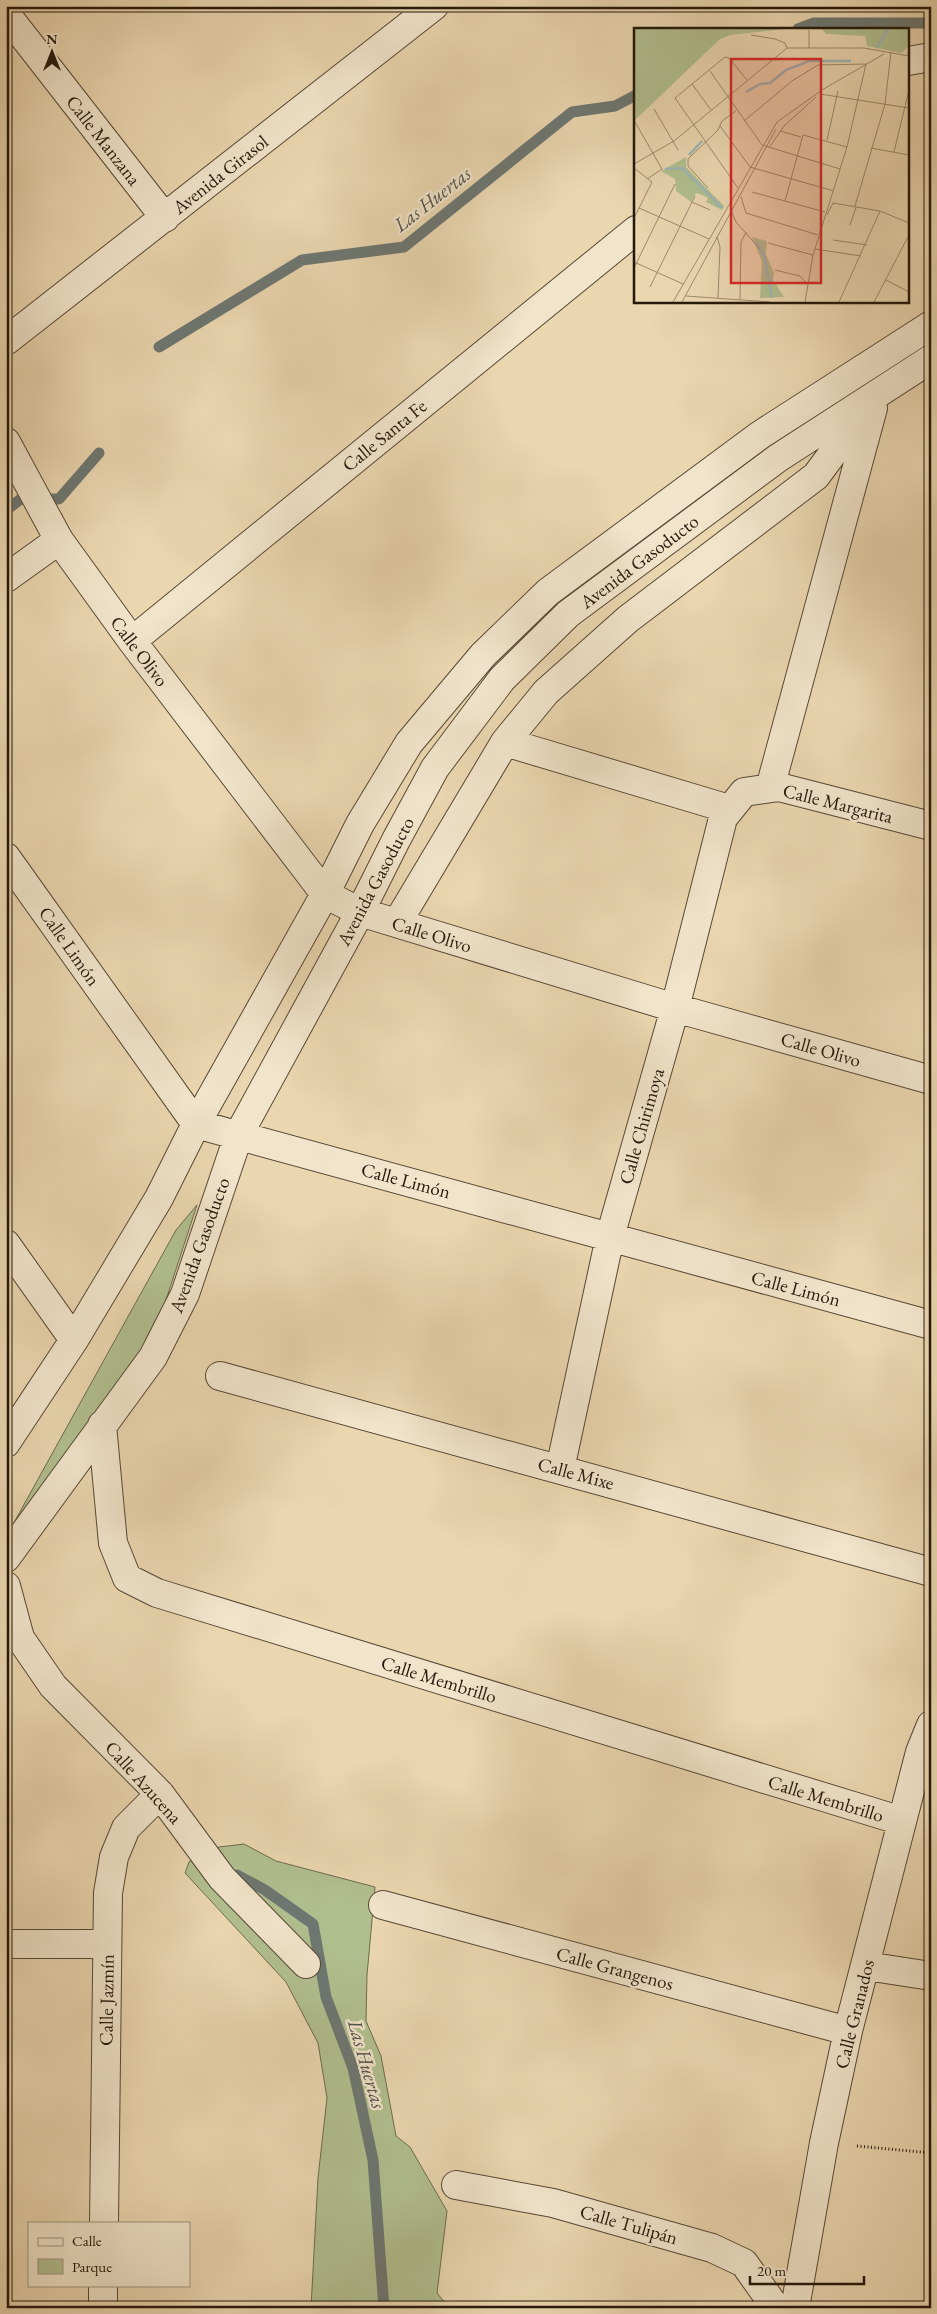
<svg xmlns="http://www.w3.org/2000/svg" width="937" height="2314" font-family="'EB Garamond',serif">
	<style>
		.green { fill: #b1bf8f; stroke: #6c6c4e }
		.lines { fill: none; stroke-linecap: round; stroke-linejoin: round }
		.stream { stroke: #6d7772; stroke-width: 11 }
		.minor-casing { stroke: #574835; stroke-width: 30 }
		.path { stroke: #26180c; stroke-width: 3; stroke-dasharray: 1 2.5; stroke-linecap: butt }
		.minor { stroke: #f1e4cb; stroke-width: 28 }
		.labels { text-anchor: middle; stroke-width: 5; stroke-linejoin: round; paint-order: stroke }
		.street-label { font-size: 19px; fill: #26180c; stroke: #f1e4cb }
		.water-label { font-size: 20px; font-style: italic; fill: #504f48; stroke: #f1e4cb }
		.inset-river { fill: none; stroke: #9db6b6; stroke-width: 2.5 }
		.inset-road { fill: none; stroke: #9c8a6e; stroke-width: 1 }
		.view { fill: #d62828; fill-opacity: 0.15; stroke: #d62828; stroke-width: 2.5 }
		.inset-edge { fill: none; stroke: #26180c; stroke-width: 2.5 }
	</style>
	<rect width="100%" height="100%" fill="#ead6af"/>
	<filter id="stains"><feTurbulence type="fractalNoise" baseFrequency=".004" numOctaves="4"/><feColorMatrix values="0 0 0 0 .2 0 0 0 0 .09 0 0 0 0 .02 0 0 0 .5 -.17"/></filter>
	<radialGradient id="worn" r=".72"><stop offset=".6" stop-color="#630" stop-opacity="0"/><stop offset="1" stop-color="#630" stop-opacity=".3"/></radialGradient>
	<path class="green" d="M 197,1205 L 148,1355 L 6,1537 L 176,1230 Z
		M 244,1844 L 276,1861 L 375,1887 L 367,1975 L 366,2021 L 381,2056 L 396,2136 L 410,2147 L 447,2211 L 437,2293 L 449,2308 L 311,2308 L 318,2178 L 327,2098 L 318,2043 L 286,1982 L 185,1873 L 189,1862 L 219,1847 Z"/>
	<g class="lines">
		<path class="stream" d="M 798,29 L 814,23 L 931,23
			M 159,347 L 302,260 L 404,247 L 572,112 L 615,106 L 636,95
			M 6,510 L 21,499 L 59,499 L 99,453
			M 237,1875 L 265,1890 L 313,1924 L 326,1997 L 353,2068 L 373,2160 L 384,2308"/>
		<g class="minor-casing">
			<path id="minor" d="M 6,14 L 165,218
				M 908,61 L 931,57
				M 6,341 L 434,6
				M 6,442 L 59,540 L 132,641 L 325,894 L 360,912 L 675,1008 L 931,1080
				M 6,578 L 59,540
				M 132,641 L 636,230
				M 505,742 L 729,809
				M 770,788 L 873,408
				M 6,857 L 196,1124 L 931,1325
				M 397,923 L 505,742 L 546,692 L 628,619 L 816,476 L 867,407
				M 6,1244 L 74,1340
				M 220,1376 L 931,1572
				M 102,1425 L 113,1543 L 127,1578 L 157,1593 L 902,1821
				M 6,1443 L 74,1340 L 159,1198 L 196,1124 L 325,894 L 360,824 L 409,743 L 483,655 L 548,592 L 760,435 L 931,325
				M 560,1469 L 610,1237 L 675,1008 L 723,818 L 744,792 L 779,787 L 931,826
				M 6,1558 L 153,1357 L 185,1294 L 239,1134 L 360,912 L 396,840 L 435,768 L 502,679 L 568,614 L 778,458 L 931,359
				M 6,1586 L 20,1638 L 53,1686 L 160,1794 L 222,1878 L 306,1964
				M 383,1905 L 848,2031
				M 6,1944 L 107,1944
				M 866,1966 L 931,1976
				M 456,2185 L 553,2203 L 712,2248 L 744,2263 L 776,2308
				M 104,2223 L 108,1893 L 114,1857 L 126,1828 L 160,1794
				M 103,2308 L 103,2285
				M 795,2308 L 824,2143 L 848,2031 L 920,1752 L 931,1725"/>
		</g>
		<path class="path" d="M 857,2146 L 931,2153"/>
		<use href="#minor" class="minor"/>
	</g>
	<g class="labels">
		<g class="street-label">
			<text transform="translate(104 140) rotate(52)" y="7">Calle Manzana</text>
			<text transform="translate(220 174) rotate(-38)" y="7">Avenida Girasol</text>
			<text transform="translate(384 435) rotate(-39)" y="7">Calle Santa Fe</text>
			<text transform="translate(639 561) rotate(-37)" y="7">Avenida Gasoducto</text>
			<text transform="translate(140 651) rotate(53)" y="7">Calle Olivo</text>
			<text transform="translate(838 803) rotate(14)" y="7">Calle Margarita</text>
			<text transform="translate(375 881) rotate(-62)" y="7">Avenida Gasoducto</text>
			<text transform="translate(432 934) rotate(17)" y="7">Calle Olivo</text>
			<text transform="translate(70 946) rotate(55)" y="7">Calle Limón</text>
			<text transform="translate(821 1049) rotate(16)" y="7">Calle Olivo</text>
			<text transform="translate(641 1126) rotate(-74)" y="7">Calle Chirimoya</text>
			<text transform="translate(406 1180) rotate(15)" y="7">Calle Limón</text>
			<text transform="translate(199 1245) rotate(-70)" y="7">Avenida Gasoducto</text>
			<text transform="translate(796 1288) rotate(15)" y="7">Calle Limón</text>
			<text transform="translate(576 1473) rotate(15)" y="7">Calle Mixe</text>
			<text transform="translate(439 1679) rotate(17)" y="7">Calle Membrillo</text>
			<text transform="translate(144 1782) rotate(48)" y="7">Calle Azucena</text>
			<text transform="translate(826 1798) rotate(17)" y="7">Calle Membrillo</text>
			<text transform="translate(615 1968) rotate(15)" y="7">Calle Grangenos</text>
			<text transform="translate(106 2000) rotate(-89)" y="7">Calle Jazmín</text>
			<text transform="translate(854 2014) rotate(-76)" y="7">Calle Granados</text>
			<text transform="translate(629 2224) rotate(16)" y="7">Calle Tulipán</text>
		</g>
		<g class="water-label">
			<text transform="translate(432 199) rotate(-38)" y="7">Las Huertas</text>
			<text transform="translate(367 2064) rotate(74)" y="7">Las Huertas</text>
		</g>
	</g>
	<g transform="translate(634 28)">
		<rect width="275" height="275" fill="#ead6af"/>
		<path d="M 0,1 L 152,1 L 96,7 L 86,11 L 0,93 ZM 188,1 L 275,1 L 275,18 L 267,25 L 233,18 L 231,8 L 192,6 ZM 52,129 L 52,139 L 90,178 L 88,182 L 72,174 L 74,170 L 66,166 L 62,165 L 57,174 L 42,163 L 41,151 L 27,143 ZM 118,209 L 133,213 L 132,226 L 140,245 L 139,252 L 150,269 L 126,270 L 128,234 Z" fill="#b1bf8f"/>
		<path class="inset-river" d="M 243,20 L 254,1M 112,64 L 126,56 L 136,55 L 152,42 L 175,33 L 217,33M 55,127 L 68,113M 31,141 L 48,140 L 88,180M 123,214 L 131,231 L 138,270"/>
		<path class="inset-road" d="M 175,2 L 175,20M 117,7 L 141,11 L 151,15 L 153,20M 76,43 L 128,117 L 206,141M 58,56 L 77,82M 186,66 L 275,80M 20,81 L 44,122M 110,93 L 158,53 L 184,37 L 232,36 L 213,119 L 179,227 L 171,274M 1,94 L 28,141 L 13,151M 86,98 L 116,139 L 200,163M 146,103 L 167,109M 193,112 L 204,63M 135,120 L 150,98 L 182,69M 237,120 L 275,127M 260,124 L 275,62M 0,136 L 40,113 L 153,20 L 230,20 L 275,28M 0,140 L 18,154 L 0,190M 74,160 L 54,138 L 54,131 L 84,102 L 88,93 L 102,83M 104,160 L 41,70 L 91,29 L 95,30 L 113,52M 118,164 L 191,184M 107,169 L 112,185 L 184,207M 151,173 L 169,107 L 213,119M 58,174 L 76,182M 221,178 L 251,76 L 257,24M 5,180 L 75,211M 97,182 L 102,194 L 126,221M 193,187 L 199,175 L 246,183 L 275,195M 216,197 L 222,179M 83,209 L 86,219 L 84,270M 199,212 L 233,217M 134,215 L 179,227M 181,221 L 227,228M 0,234 L 49,256M 0,240 L 41,156M 141,242 L 166,248 L 173,256M 252,252 L 275,264M 16,259 L 61,168M 52,268 L 136,274M 106,271 L 107,214 L 112,204M 39,274 L 143,94 L 188,62 L 250,26M 48,274 L 142,101M 205,274 L 246,183M 240,274 L 275,207"/>
		<path class="view" d="M 97,31 L 187,31 L 187,255 L 97,255 Z"/>
		<rect width="275" height="275" class="inset-edge"/>
	</g>
	<rect width="937" height="2314" fill="none" stroke="#ead6af" stroke-width="25"/>
	<rect x="8" y="8" width="922" height="2299" fill="none" stroke="#26180c" stroke-width="2.5"/>
	<rect x="12" y="12" width="912" height="2289" fill="none" stroke="#26180c"/>
	<rect x="28" y="2222" width="162" height="65" fill="#f1e4cb" stroke="#a0927f"/>
	<rect x="38" y="2238" width="25" height="8" fill="#f1e4cb" stroke="#a0927f"/>
	<text x="72" y="2246" font-size="15" fill="#26180c">Calle</text>
	<rect x="38" y="2259" width="25" height="15" fill="#b1bf8f" stroke="#a0927f"/>
	<text x="72" y="2272" font-size="15" fill="#26180c">Parque</text>
	<g transform="translate(52 52)" stroke="#f1e4cb" stroke-width="4" paint-order="stroke">
	<path d="M0-4L9 19L0 12L-9 19Z" fill="#26180c"/>
	<text y="-8" font-size="14" font-weight="bold" text-anchor="middle" fill="#26180c">N</text>
	</g>
	<path d="M750 2276v8h114v-8" fill="none" stroke="#26180c" stroke-width="2.5"/>
	<text x="757" y="2276" font-size="15" fill="#26180c" stroke="#f1e4cb" stroke-width="4" paint-order="stroke">20 m</text>
	<rect width="100%" height="100%" filter="url(#stains)"/>
	<rect width="100%" height="100%" fill="url(#worn)"/>
</svg>
